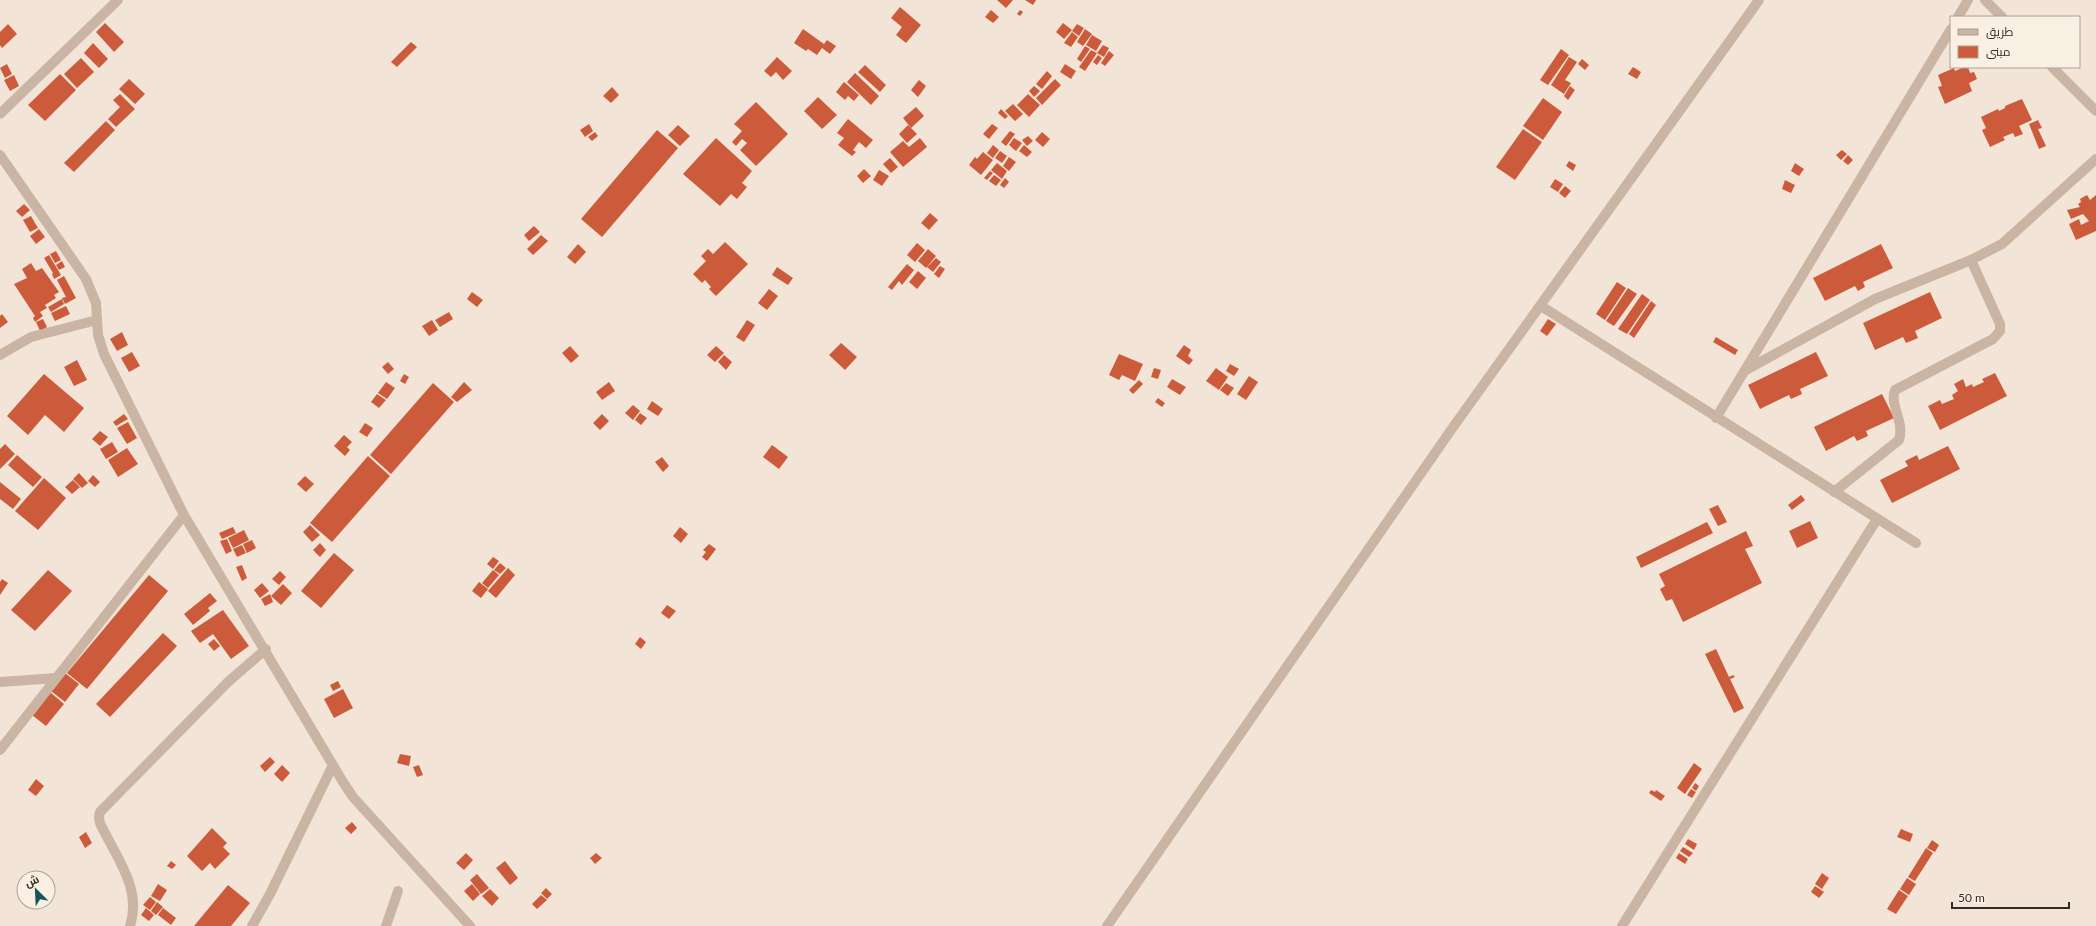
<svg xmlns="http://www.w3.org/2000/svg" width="2096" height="926" font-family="Lato,Cairo,sans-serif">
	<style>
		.building { fill: #cc5b3b }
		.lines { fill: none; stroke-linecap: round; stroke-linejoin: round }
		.minor { stroke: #cab4a3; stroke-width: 10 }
	</style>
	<rect width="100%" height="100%" fill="#f2e5d7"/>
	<path class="building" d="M 997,0 L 1013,0 L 1006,8 Z
		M 1025,0 L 1036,0 L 1033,5 Z
		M 900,7 L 921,25 L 906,43 L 896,35 L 902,27 L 891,18 Z
		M 991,10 L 999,17 L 993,23 L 985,17 Z
		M 1020,10 L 1023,12 L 1020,16 L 1017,14 Z
		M 105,23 L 124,42 L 114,52 L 96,32 Z
		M 1063,23 L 1072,30 L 1064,39 L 1056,32 Z
		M 8,24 L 17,34 L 2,48 L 0,45 L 0,32 Z
		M 1077,24 L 1084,28 L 1079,36 L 1072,31 Z
		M 803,29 L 824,44 L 827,40 L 836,46 L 830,54 L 822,48 L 817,55 L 808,49 L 806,51 L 794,43 Z
		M 1085,29 L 1092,34 L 1083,46 L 1077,42 Z
		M 1072,32 L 1078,37 L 1071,47 L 1064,43 Z
		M 1092,35 L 1102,41 L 1096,51 L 1086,45 Z
		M 411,42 L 417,47 L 397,67 L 391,62 Z
		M 93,43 L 108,59 L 99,68 L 84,53 Z
		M 1103,45 L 1109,48 L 1104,57 L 1097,53 Z
		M 1085,46 L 1090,49 L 1081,62 L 1077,59 Z
		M 1561,49 L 1569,55 L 1548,85 L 1540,80 Z
		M 1091,50 L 1097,53 L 1085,71 L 1079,67 Z
		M 1109,51 L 1114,55 L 1105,66 L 1101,63 Z
		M 1098,55 L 1102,58 L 1097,65 L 1093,62 Z
		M 777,57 L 792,71 L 783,80 L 776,72 L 771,77 L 764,71 Z
		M 1569,57 L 1577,62 L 1565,80 L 1571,83 L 1564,94 L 1551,85 Z
		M 81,58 L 94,72 L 77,88 L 64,74 Z
		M 1582,59 L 1589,65 L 1585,70 L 1578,64 Z
		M 7,64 L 12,74 L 5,78 L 0,68 Z
		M 1065,64 L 1076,71 L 1071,79 L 1060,72 Z
		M 865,65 L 886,85 L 880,92 L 858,72 Z
		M 1633,67 L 1641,72 L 1637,79 L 1628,74 Z
		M 1964,67 L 1968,67 L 1970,73 L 1974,72 L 1977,79 L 1969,83 L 1972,91 L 1945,104 L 1938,87 L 1942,86 L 1938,75 L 1954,68 L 1955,71 Z
		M 1047,71 L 1052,76 L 1042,89 L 1036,84 Z
		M 855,73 L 879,96 L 871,105 L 847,82 Z
		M 60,74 L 76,90 L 45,121 L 28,105 Z
		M 14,75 L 19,86 L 10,91 L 4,80 Z
		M 129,79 L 145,94 L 135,104 L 119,89 Z
		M 1055,79 L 1061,85 L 1042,105 L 1036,98 Z
		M 919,80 L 926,86 L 918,97 L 911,90 Z
		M 844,82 L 859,95 L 854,101 L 848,96 L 845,100 L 836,92 Z
		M 1034,86 L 1040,91 L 1034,97 L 1029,91 Z
		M 1570,86 L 1575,90 L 1568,100 L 1564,96 Z
		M 612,87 L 619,95 L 611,103 L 603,96 Z
		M 120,94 L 135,109 L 116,127 L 108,119 L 120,107 L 113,100 Z
		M 1028,94 L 1040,105 L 1029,117 L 1017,105 Z
		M 818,97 L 837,115 L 822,129 L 804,111 Z
		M 1543,98 L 1562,112 L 1543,140 L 1523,126 Z
		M 2022,99 L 2032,120 L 2019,126 L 2023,134 L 2015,137 L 2013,133 L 2003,137 L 2005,140 L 1990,147 L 1982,130 L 1986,128 L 1981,117 L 1998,109 L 1999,111 L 2005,108 L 2005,106 Z
		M 756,102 L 788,134 L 756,166 L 740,150 L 747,143 L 742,139 L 736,146 L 732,142 L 742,131 L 734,124 Z
		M 1013,104 L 1023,114 L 1015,121 L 1005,111 Z
		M 916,107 L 924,116 L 911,128 L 903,118 Z
		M 1001,109 L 1008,116 L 1005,119 L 998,113 Z
		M 848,119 L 873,140 L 866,148 L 859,142 L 853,150 L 856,152 L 852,156 L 838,145 L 844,138 L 837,133 Z
		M 2038,120 L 2042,128 L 2038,129 L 2046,146 L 2039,149 L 2029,124 Z
		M 106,121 L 115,130 L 74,172 L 64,163 Z
		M 589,124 L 593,131 L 585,137 L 580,130 Z
		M 992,124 L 998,128 L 989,139 L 983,134 Z
		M 678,125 L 690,136 L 680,146 L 668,135 Z
		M 908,125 L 917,134 L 907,143 L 899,134 Z
		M 1523,129 L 1542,142 L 1515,180 L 1496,167 Z
		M 657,130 L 678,148 L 602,237 L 581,219 Z
		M 1010,131 L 1015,134 L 1006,146 L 1001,142 Z
		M 595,132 L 598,136 L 592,141 L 588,137 Z
		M 1042,132 L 1050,139 L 1043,147 L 1035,140 Z
		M 1028,136 L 1033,141 L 1027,146 L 1022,140 Z
		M 716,138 L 752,171 L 742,183 L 747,187 L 737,199 L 731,194 L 720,206 L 683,174 Z
		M 920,138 L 927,147 L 903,167 L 890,152 L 903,141 L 909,147 Z
		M 1014,138 L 1022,143 L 1016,151 L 1009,145 Z
		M 993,145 L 999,150 L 993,158 L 987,153 Z
		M 1024,145 L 1032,152 L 1027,157 L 1019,151 Z
		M 1842,150 L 1847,154 L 1841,160 L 1836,155 Z
		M 1000,151 L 1007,156 L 1002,163 L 995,158 Z
		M 983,152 L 993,160 L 981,175 L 969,165 L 975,157 L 977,159 Z
		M 1848,155 L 1853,160 L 1848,165 L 1843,161 Z
		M 1009,157 L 1016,162 L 1009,171 L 1003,166 Z
		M 890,158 L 898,167 L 891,173 L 883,164 Z
		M 1569,161 L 1576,165 L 1573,171 L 1566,166 Z
		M 997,163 L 1007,171 L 1002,179 L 991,170 Z
		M 1795,163 L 1804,169 L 1799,176 L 1791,171 Z
		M 864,169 L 871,176 L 863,183 L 857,176 Z
		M 879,170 L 889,176 L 882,186 L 873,180 Z
		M 990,171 L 993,173 L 987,180 L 984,178 Z
		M 994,175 L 1001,180 L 996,186 L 989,181 Z
		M 1005,178 L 1009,182 L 1004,188 L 1000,185 Z
		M 1555,179 L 1563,184 L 1558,192 L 1550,187 Z
		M 1785,180 L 1795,185 L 1791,193 L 1782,189 Z
		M 1565,186 L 1571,191 L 1565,198 L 1559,193 Z
		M 2087,195 L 2090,200 L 2096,195 L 2096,231 L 2076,240 L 2069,224 L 2079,219 L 2081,225 L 2089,221 L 2083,214 L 2071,219 L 2067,210 L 2080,207 L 2078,204 L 2081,202 L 2080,199 Z
		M 24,204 L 30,210 L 22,217 L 16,211 Z
		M 930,213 L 938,220 L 929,230 L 921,223 Z
		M 31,216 L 38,228 L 30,232 L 23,220 Z
		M 534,226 L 540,232 L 529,241 L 524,235 Z
		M 39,229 L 45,237 L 36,244 L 30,236 Z
		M 541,235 L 548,241 L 533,255 L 527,249 Z
		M 725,242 L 748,264 L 716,296 L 709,289 L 711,287 L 705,280 L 702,283 L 693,274 L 706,261 L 701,256 L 708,249 L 713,254 Z
		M 917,243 L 925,250 L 915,262 L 907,255 Z
		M 578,244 L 586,252 L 575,264 L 567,257 Z
		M 1881,244 L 1893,268 L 1863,282 L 1865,287 L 1858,291 L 1855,286 L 1825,301 L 1813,278 Z
		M 928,249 L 936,256 L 926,268 L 918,261 Z
		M 56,251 L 61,260 L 55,263 L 50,254 Z
		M 49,255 L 61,275 L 54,279 L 52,274 L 53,273 L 44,258 Z
		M 936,258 L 941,262 L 933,272 L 927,267 Z
		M 62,261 L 65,267 L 59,270 L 56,265 Z
		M 31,263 L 36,271 L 42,268 L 59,292 L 54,295 L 56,298 L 45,305 L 47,308 L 40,312 L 43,316 L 35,322 L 33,318 L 35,316 L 14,284 L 27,278 L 22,269 Z
		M 907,264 L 914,270 L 902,285 L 899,281 L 892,290 L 888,287 Z
		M 940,266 L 945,269 L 939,278 L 934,274 Z
		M 777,267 L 793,278 L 788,285 L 772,275 Z
		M 918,271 L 926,278 L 917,289 L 909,282 Z
		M 64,276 L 76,298 L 65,304 L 62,298 L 66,297 L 57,280 Z
		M 1617,282 L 1626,288 L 1605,320 L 1596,314 Z
		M 1628,288 L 1637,294 L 1614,326 L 1606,321 Z
		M 769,289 L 778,296 L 767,310 L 758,303 Z
		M 472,292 L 483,300 L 477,307 L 467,299 Z
		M 1930,292 L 1942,318 L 1915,331 L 1918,338 L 1906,343 L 1903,337 L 1875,350 L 1863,323 Z
		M 1642,294 L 1650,300 L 1627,334 L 1618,329 Z
		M 62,299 L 64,304 L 51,312 L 48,307 Z
		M 1651,301 L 1656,305 L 1634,338 L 1629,334 Z
		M 66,306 L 70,314 L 55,321 L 51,313 Z
		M 449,312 L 453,319 L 440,327 L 435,320 Z
		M 2,314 L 8,322 L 0,328 L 0,316 Z
		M 43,319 L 47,327 L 40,331 L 36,322 Z
		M 1548,319 L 1556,324 L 1547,336 L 1540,331 Z
		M 432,320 L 438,330 L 429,336 L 422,326 Z
		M 747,320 L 755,325 L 744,342 L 736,337 Z
		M 122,332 L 128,345 L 117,351 L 110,339 Z
		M 1716,337 L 1738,350 L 1735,355 L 1713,342 Z
		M 841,343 L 857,357 L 845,370 L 829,355 Z
		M 1184,345 L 1191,350 L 1188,356 L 1193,360 L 1189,365 L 1176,356 Z
		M 570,346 L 579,356 L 571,363 L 562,353 Z
		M 716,346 L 724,353 L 715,362 L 707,355 Z
		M 132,352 L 140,366 L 129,372 L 121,358 Z
		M 1816,352 L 1828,376 L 1800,389 L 1802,394 L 1791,399 L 1789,395 L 1760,409 L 1748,385 Z
		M 1119,354 L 1143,364 L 1135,381 L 1122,375 L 1119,380 L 1109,375 Z
		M 724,355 L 732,362 L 726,370 L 718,362 Z
		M 77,360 L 87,380 L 74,386 L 64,367 Z
		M 388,362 L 394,369 L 388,374 L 382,367 Z
		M 1230,364 L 1239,369 L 1234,376 L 1226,371 Z
		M 1154,368 L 1161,370 L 1158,379 L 1151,377 Z
		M 1216,368 L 1228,377 L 1219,390 L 1206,381 Z
		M 1995,373 L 2007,396 L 1940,430 L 1928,406 L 1940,400 L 1942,404 L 1954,399 L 1952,395 L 1958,391 L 1954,384 L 1963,379 L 1966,387 L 1972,384 L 1973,387 L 1984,382 L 1982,379 Z
		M 44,374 L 84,408 L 64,432 L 45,415 L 28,435 L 7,416 Z
		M 404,374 L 409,377 L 405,384 L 400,381 Z
		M 1249,376 L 1258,382 L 1246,400 L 1237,394 Z
		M 1172,379 L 1186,387 L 1180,395 L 1167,387 Z
		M 1139,380 L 1143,384 L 1133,394 L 1129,390 Z
		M 386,382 L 395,388 L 387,399 L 378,393 Z
		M 464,382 L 472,390 L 457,402 L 451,397 Z
		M 609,382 L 615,391 L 602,400 L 596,392 Z
		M 433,383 L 454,402 L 391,474 L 370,455 Z
		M 1226,383 L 1234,388 L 1228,396 L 1220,390 Z
		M 377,394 L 386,400 L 379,408 L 371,402 Z
		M 1882,394 L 1894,418 L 1866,431 L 1868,436 L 1857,441 L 1854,436 L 1826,451 L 1814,427 Z
		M 1158,398 L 1165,403 L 1162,407 L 1155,402 Z
		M 652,401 L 663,409 L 658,416 L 647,409 Z
		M 633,405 L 640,411 L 633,420 L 625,413 Z
		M 640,413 L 647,418 L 641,425 L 635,420 Z
		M 124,414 L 128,419 L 116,426 L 113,422 Z
		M 602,414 L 609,421 L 600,430 L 593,423 Z
		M 128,422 L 137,438 L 127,444 L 117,428 Z
		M 365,423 L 373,428 L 367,437 L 359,432 Z
		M 100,431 L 108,437 L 100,446 L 92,439 Z
		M 344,435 L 352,442 L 347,447 L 350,450 L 345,456 L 334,446 Z
		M 112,442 L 118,452 L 106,459 L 100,449 Z
		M 5,444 L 15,454 L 0,469 L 0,449 Z
		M 772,445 L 788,457 L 779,469 L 763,457 Z
		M 1948,446 L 1960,469 L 1892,503 L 1880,480 L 1908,466 L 1905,461 L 1917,455 L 1919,460 Z
		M 127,448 L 138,464 L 118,477 L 108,460 Z
		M 17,455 L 42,477 L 33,487 L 8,465 Z
		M 368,456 L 390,476 L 332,542 L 310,523 Z
		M 662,457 L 669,466 L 663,472 L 655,462 Z
		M 79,473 L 88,483 L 82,488 L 73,479 Z
		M 93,475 L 100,482 L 95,487 L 88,481 Z
		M 305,476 L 314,484 L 306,492 L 297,484 Z
		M 44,478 L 66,498 L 38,530 L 15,511 Z
		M 73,480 L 80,487 L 72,494 L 65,487 Z
		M 0,482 L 21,499 L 13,509 L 0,499 Z
		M 1801,495 L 1805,500 L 1792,510 L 1788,505 Z
		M 1718,505 L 1727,522 L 1718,526 L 1709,509 Z
		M 1810,521 L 1818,538 L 1797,548 L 1789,531 Z
		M 1707,522 L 1713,533 L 1641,568 L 1636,557 Z
		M 310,525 L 320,535 L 312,542 L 303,532 Z
		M 233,527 L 236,533 L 222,539 L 219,533 Z
		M 680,527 L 688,534 L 681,543 L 673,536 Z
		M 244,530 L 249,540 L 233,548 L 228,538 Z
		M 1746,531 L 1753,546 L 1745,549 L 1762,583 L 1683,622 L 1672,599 L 1666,601 L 1660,589 L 1665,586 L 1659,574 Z
		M 227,539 L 232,551 L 226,554 L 220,541 Z
		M 252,540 L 256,548 L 247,553 L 243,544 Z
		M 320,543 L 326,550 L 320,557 L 313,550 Z
		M 709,544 L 716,549 L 707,561 L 702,557 L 706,552 L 703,550 Z
		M 242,545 L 246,553 L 237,557 L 233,549 Z
		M 334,553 L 354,570 L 321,608 L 301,591 Z
		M 493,557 L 499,561 L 493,569 L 487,564 Z
		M 500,563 L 506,568 L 500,574 L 494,570 Z
		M 242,565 L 247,578 L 242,581 L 236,567 Z
		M 508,568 L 515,575 L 496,598 L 488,591 Z
		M 48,570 L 72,591 L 35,631 L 11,610 Z
		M 493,570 L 499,575 L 488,588 L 482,583 Z
		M 280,571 L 286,577 L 279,585 L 272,579 Z
		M 149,575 L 168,591 L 87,689 L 67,673 Z
		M 2,579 L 8,583 L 0,595 L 0,582 Z
		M 479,582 L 488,589 L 481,598 L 472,591 Z
		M 262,583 L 269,591 L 260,598 L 254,590 Z
		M 283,584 L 292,593 L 281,605 L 271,596 Z
		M 210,593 L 217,601 L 208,608 L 210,611 L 193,625 L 184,614 Z
		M 270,594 L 273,602 L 265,606 L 261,599 Z
		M 667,605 L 676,611 L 669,619 L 661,613 Z
		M 223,610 L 249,646 L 231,659 L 213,634 L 200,643 L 191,631 Z
		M 163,633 L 177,646 L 110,717 L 96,704 Z
		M 640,637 L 646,642 L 641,649 L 635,644 Z
		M 214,639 L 220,646 L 214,651 L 208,644 Z
		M 1716,649 L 1729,677 L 1733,675 L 1735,677 L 1730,679 L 1744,708 L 1734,713 L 1705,654 Z
		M 65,673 L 79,684 L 65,702 L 51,691 Z
		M 338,681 L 341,687 L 333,691 L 330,685 Z
		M 343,689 L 353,708 L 334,718 L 324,699 Z
		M 50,692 L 64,704 L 46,726 L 32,715 Z
		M 400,754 L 411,756 L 409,766 L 397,763 Z
		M 270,757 L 275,762 L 265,772 L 260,766 Z
		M 1694,763 L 1702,769 L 1685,794 L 1677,788 Z
		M 282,765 L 290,773 L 282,782 L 274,774 Z
		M 419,765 L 423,775 L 417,777 L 413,767 Z
		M 36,779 L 44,786 L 36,796 L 28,790 Z
		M 1695,783 L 1699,786 L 1696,791 L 1692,788 Z
		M 1691,789 L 1696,792 L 1692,798 L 1687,795 Z
		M 1651,790 L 1655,792 L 1656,790 L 1665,796 L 1661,801 L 1649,793 Z
		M 352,822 L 357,828 L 351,834 L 345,828 Z
		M 212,828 L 227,843 L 223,847 L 230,854 L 215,869 L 210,863 L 202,871 L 187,856 Z
		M 1901,829 L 1913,834 L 1910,842 L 1897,837 Z
		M 86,832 L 92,843 L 85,848 L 79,837 Z
		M 1688,839 L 1697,844 L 1694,850 L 1685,844 Z
		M 1932,840 L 1939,845 L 1935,852 L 1927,848 Z
		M 1683,847 L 1693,853 L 1689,857 L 1680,851 Z
		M 1926,848 L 1933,853 L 1915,881 L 1908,877 Z
		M 466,853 L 473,860 L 464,870 L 456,863 Z
		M 596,853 L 602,858 L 595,864 L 590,858 Z
		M 1679,853 L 1688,859 L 1685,864 L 1676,858 Z
		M 171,861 L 176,865 L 172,869 L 167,866 Z
		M 505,861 L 518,878 L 510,885 L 496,868 Z
		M 1822,873 L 1829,878 L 1822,889 L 1815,884 Z
		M 477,874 L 489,888 L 481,894 L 470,880 Z
		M 1907,878 L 1916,884 L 1909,895 L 1900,889 Z
		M 158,884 L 167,890 L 160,901 L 151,896 Z
		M 472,884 L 480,894 L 473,901 L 464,891 Z
		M 228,885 L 250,903 L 231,926 L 194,926 Z
		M 1815,886 L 1824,892 L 1819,898 L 1811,892 Z
		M 546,888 L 552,894 L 547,899 L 541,893 Z
		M 490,889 L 499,898 L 492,906 L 482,896 Z
		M 1899,890 L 1908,896 L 1896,914 L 1887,909 Z
		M 541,895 L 547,900 L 537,909 L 532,904 Z
		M 150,897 L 156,902 L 150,910 L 143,905 Z
		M 157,902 L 163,907 L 156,915 L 151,911 Z
		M 146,908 L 154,915 L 149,921 L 141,915 Z
		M 163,908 L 176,918 L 171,925 L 158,915 Z"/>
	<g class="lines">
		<path class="minor" d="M 1985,0 L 2002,17
			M 1958,17 L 1968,0
			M 2052,67 L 2096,111
			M 0,114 L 118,0
			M 0,155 L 86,279 L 96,303 L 98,335 L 104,354 L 184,515 L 343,782 L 353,797 L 470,926
			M 1541,306 L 1916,543
			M 0,355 L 31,337 L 97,320
			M 1746,370 L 1875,299 L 1971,260 L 2002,244 L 2096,159
			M 1716,418 L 1951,29
			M 1834,492 L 1899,440 C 1905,422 1889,405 1895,390 L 1993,339 L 2000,331 L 2000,324 L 1971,260
			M 0,682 L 56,678
			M 0,750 L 184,515
			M 130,926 C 141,892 121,864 106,835 C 102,827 97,821 100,812 L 228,682 L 266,649
			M 252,926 L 270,894 L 333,765
			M 386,926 L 398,891
			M 1107,926 L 1451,430 L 1759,0
			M 1622,926 L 1877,519"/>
	</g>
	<rect x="1950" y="16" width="130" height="52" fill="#faefe3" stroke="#aba097"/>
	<rect x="1958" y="29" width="20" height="6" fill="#cab4a3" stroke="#aba097"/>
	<text x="1986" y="36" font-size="12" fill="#352a25">طريق</text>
	<rect x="1958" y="46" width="20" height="12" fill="#cc5b3b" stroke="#aba097"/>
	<text x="1986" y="56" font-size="12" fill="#352a25">مبنى</text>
	<g transform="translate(36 890) rotate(336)"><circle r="19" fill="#faefe3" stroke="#aba097"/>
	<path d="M0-3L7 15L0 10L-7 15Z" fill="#195558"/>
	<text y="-6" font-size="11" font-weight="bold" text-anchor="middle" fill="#352a25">ش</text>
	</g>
	<path d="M1952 902v6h117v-6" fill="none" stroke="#352a25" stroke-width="2"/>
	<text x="1958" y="902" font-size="12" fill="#352a25" stroke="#faefe3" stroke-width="3" paint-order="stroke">50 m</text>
</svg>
